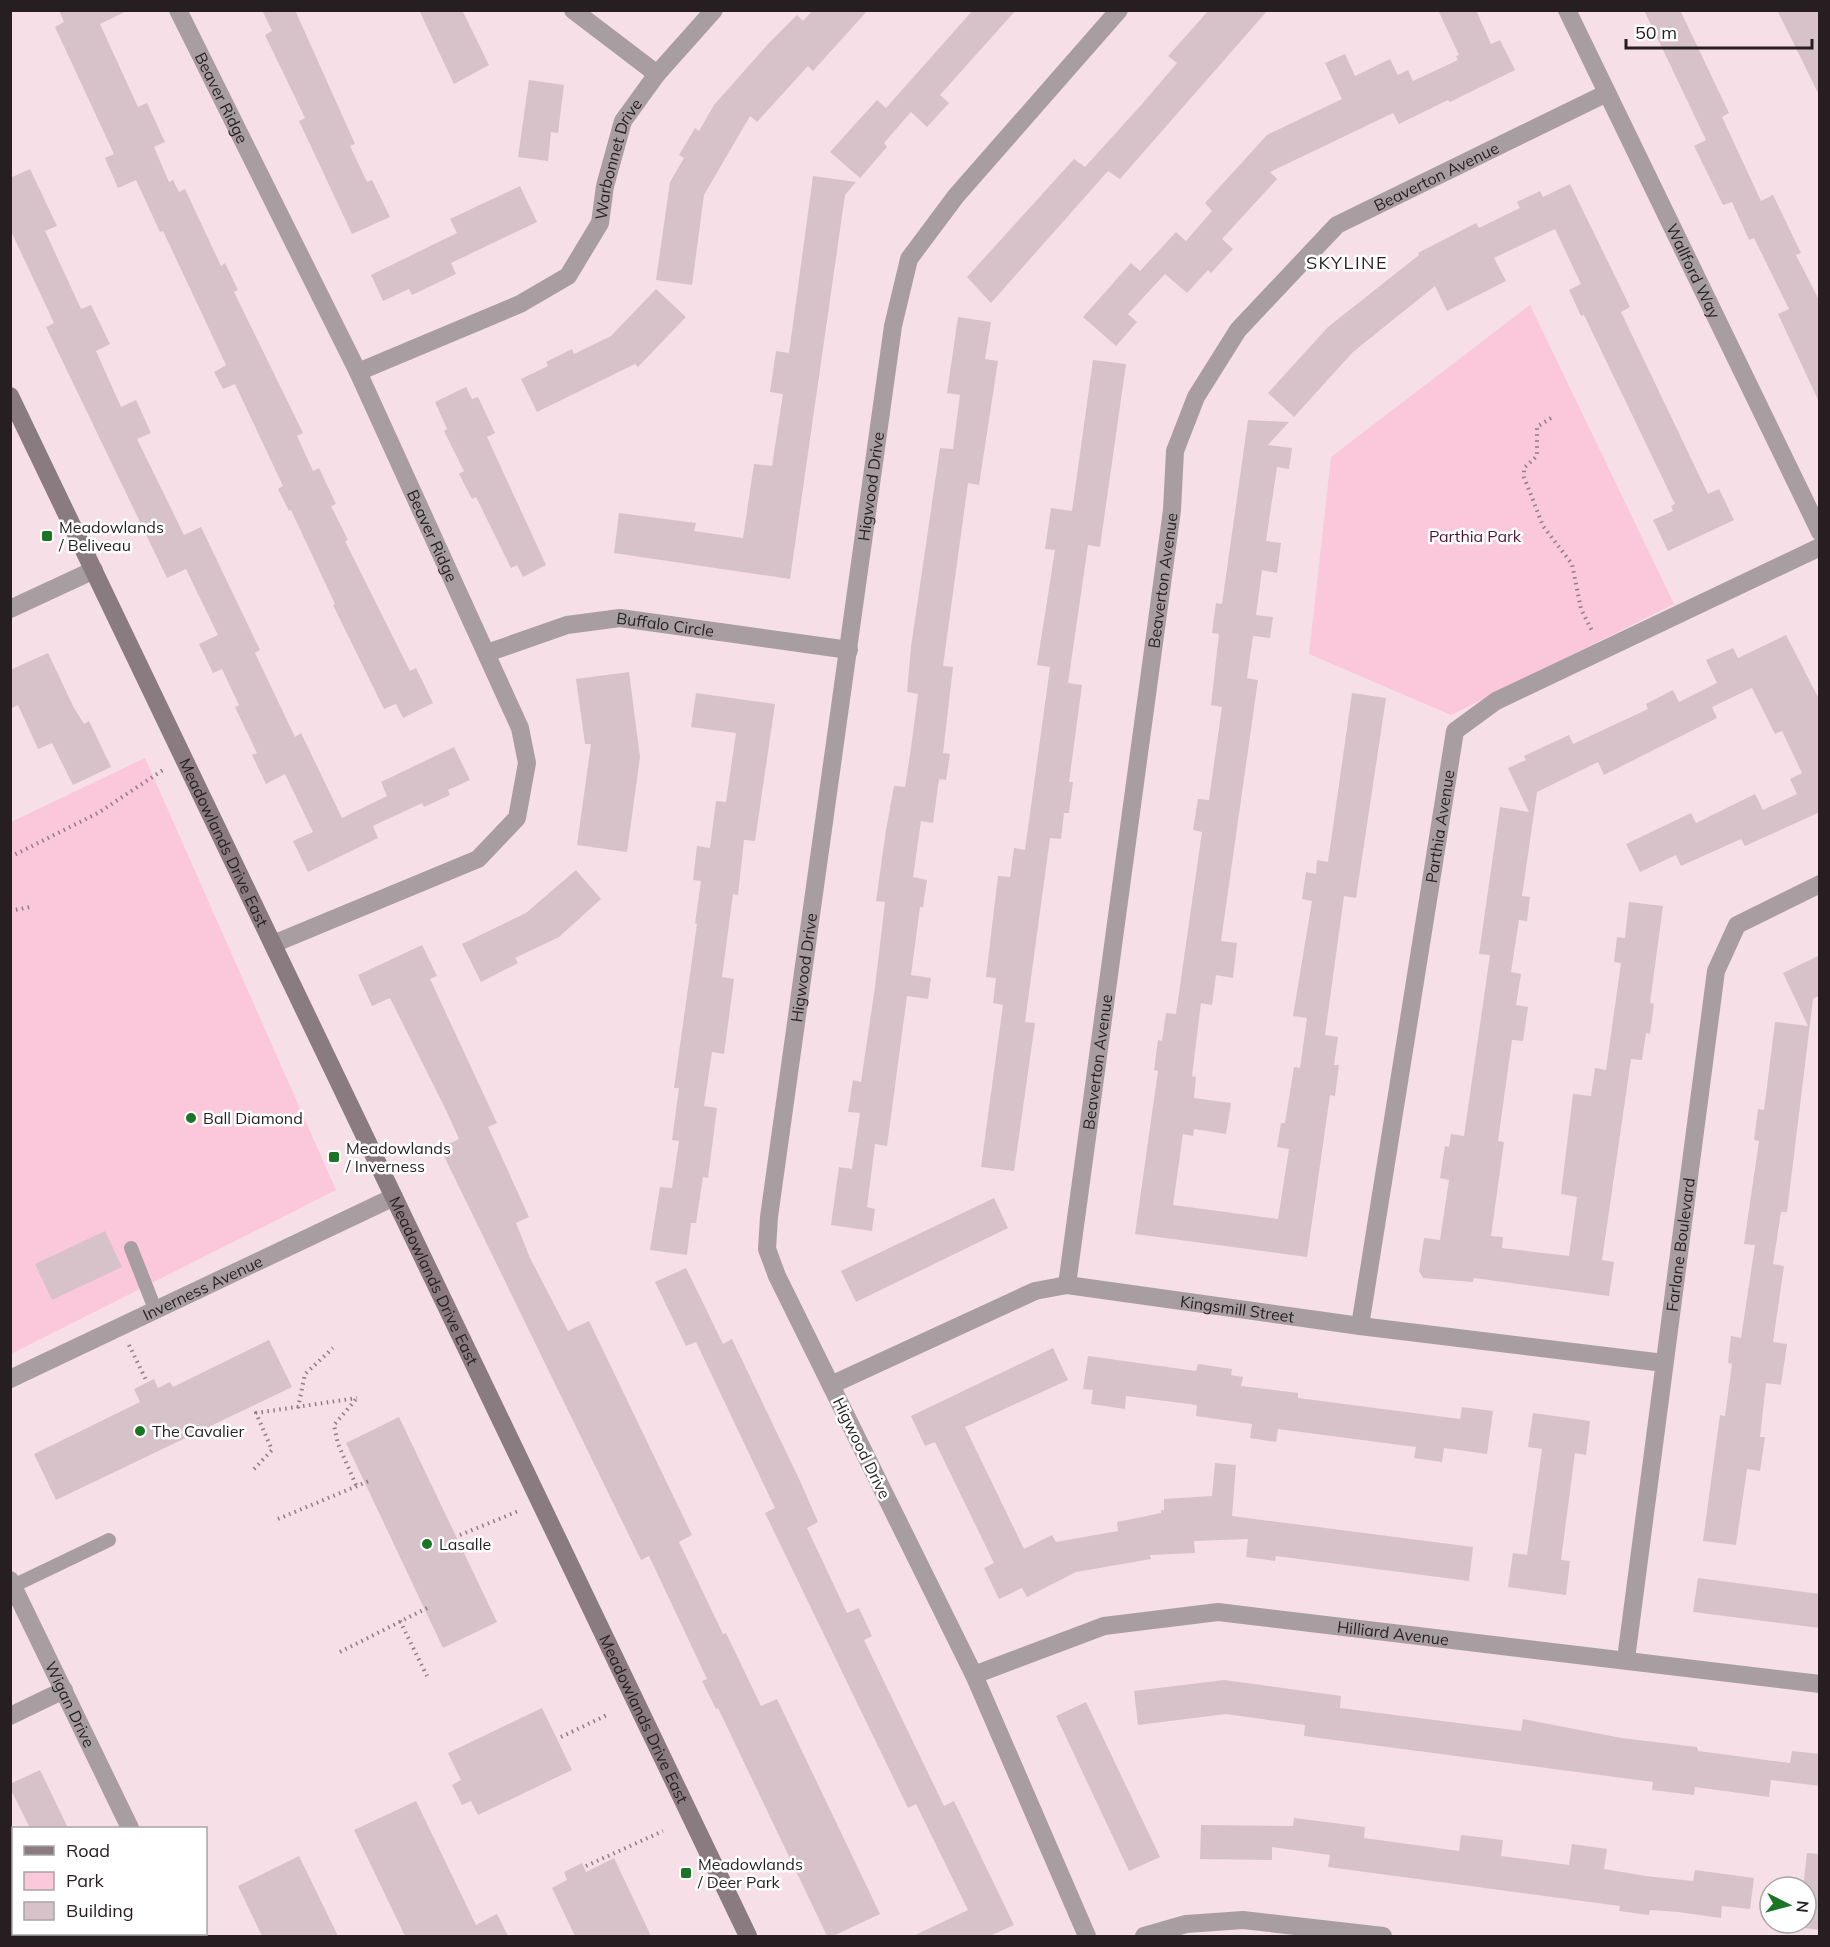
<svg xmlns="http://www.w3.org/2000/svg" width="1830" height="1947" font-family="Mulish,sans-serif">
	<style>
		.green { fill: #fbc7da }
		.building { fill: #d8c2ca }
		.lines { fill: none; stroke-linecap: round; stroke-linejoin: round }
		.path { stroke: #8e7e84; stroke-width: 4; stroke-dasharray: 1.5 4.5; stroke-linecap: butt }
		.lane { stroke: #a89ea1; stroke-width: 14 }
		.street { stroke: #a89ea1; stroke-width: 18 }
		.secondary { stroke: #897b80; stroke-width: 18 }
		.poi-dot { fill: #1a7524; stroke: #fff; stroke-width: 2 }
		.labels { text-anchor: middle; stroke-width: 5; stroke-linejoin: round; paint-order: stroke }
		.street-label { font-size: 16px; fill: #261e21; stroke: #fff }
		.poi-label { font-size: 16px; fill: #261e21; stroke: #fff; text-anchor: start }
		.park-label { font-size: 16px; fill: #521432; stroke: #fff }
		.neighbourhood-label { font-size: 18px; letter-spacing: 1.5px; fill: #261e21; stroke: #fff }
	</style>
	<rect width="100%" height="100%" fill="#f6dfe7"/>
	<path class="green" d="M 1530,305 L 1674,604 L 1451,715 L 1309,654 L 1331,457 Z
		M 145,758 L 336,1190 L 11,1354 L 11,822 Z"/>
	<path class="building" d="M 59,10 L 129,10 L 100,24 L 138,107 L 147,103 L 165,142 L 154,147 L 169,182 L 173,180 L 179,192 L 185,189 L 221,266 L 225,263 L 238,290 L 234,292 L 303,433 L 297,436 L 313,471 L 319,468 L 336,504 L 331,506 L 348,540 L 345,541 L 410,671 L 416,668 L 433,703 L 403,718 L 396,704 L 384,709 L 333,605 L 335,604 L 291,510 L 289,511 L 278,489 L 283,486 L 235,384 L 223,389 L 214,372 L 226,365 L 163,231 L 160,232 L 136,180 L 118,188 L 105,158 L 114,154 L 55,27 L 64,22 Z
		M 262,10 L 295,10 L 355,144 L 350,146 L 367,182 L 372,180 L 390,217 L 352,234 L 299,121 L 305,118 L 265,35 L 272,31 Z
		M 419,10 L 462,10 L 489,65 L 454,84 Z
		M 813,10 L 868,10 L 813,71 L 808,66 L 757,122 L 750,116 L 704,195 L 692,285 L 656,280 L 670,182 L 684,158 L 679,155 L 695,128 L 699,131 L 714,105 L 768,44 L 797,15 L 803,21 Z
		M 973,10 L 1016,10 L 940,95 L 949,103 L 927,127 L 911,112 L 884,143 L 887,147 L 860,178 L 830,152 L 877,100 L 886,108 Z
		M 1209,10 L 1268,10 L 1120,179 L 1108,171 L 991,303 L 967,277 L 1074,159 L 1085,167 L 1142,104 L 1177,63 L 1168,56 Z
		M 1438,10 L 1476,10 L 1491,44 L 1500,40 L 1515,70 L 1450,102 L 1448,100 L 1399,124 L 1393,113 L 1270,172 L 1277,179 L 1222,239 L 1233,249 L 1211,273 L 1208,270 L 1187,293 L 1165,274 L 1128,314 L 1137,322 L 1116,346 L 1083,317 L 1131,263 L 1140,271 L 1176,232 L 1186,241 L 1212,211 L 1205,203 L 1267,135 L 1342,99 L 1325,63 L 1345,54 L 1355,76 L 1390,59 L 1398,75 L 1408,70 L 1413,81 L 1458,60 L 1456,56 L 1459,55 Z
		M 1644,10 L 1680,10 L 1729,113 L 1722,117 L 1761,201 L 1773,195 L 1801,253 L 1796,255 L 1820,302 L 1820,404 L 1778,314 L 1789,309 L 1754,238 L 1749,240 L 1732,202 L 1723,205 L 1694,146 L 1706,140 Z
		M 1777,10 L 1820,10 L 1820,97 L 1792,40 Z
		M 529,80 L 564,85 L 558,133 L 551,132 L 548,161 L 518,157 Z
		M 30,169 L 57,226 L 45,231 L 81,309 L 91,305 L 110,344 L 96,351 L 121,407 L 136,400 L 151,433 L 137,439 L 184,535 L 201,527 L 260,650 L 255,653 L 295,737 L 301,733 L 342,818 L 387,796 L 381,782 L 454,747 L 470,780 L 448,790 L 450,795 L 424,807 L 422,803 L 373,826 L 378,838 L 308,872 L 293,841 L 313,832 L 285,774 L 266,784 L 252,755 L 257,753 L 235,707 L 239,705 L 222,669 L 213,673 L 199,644 L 218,635 L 196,590 L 186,569 L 167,578 L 46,327 L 54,323 L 10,229 L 10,178 Z
		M 813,176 L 856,182 L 845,195 L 790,579 L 614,553 L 619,513 L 696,523 L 694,531 L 743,538 L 754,464 L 772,466 L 783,394 L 770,392 L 776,351 L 789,353 Z
		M 1570,184 L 1630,307 L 1621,312 L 1708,494 L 1719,489 L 1734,520 L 1668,551 L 1653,520 L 1673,511 L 1671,506 L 1675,504 L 1584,315 L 1581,316 L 1569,290 L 1581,284 L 1555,229 L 1494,258 L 1506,281 L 1447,311 L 1435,286 L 1353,352 L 1294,417 L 1268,393 L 1328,327 L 1419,255 L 1418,253 L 1476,223 L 1479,228 L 1520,208 L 1517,202 L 1540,191 L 1543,197 Z
		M 520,186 L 537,222 L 451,263 L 456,274 L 412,295 L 409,289 L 383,301 L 371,275 L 457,233 L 450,219 Z
		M 656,289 L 686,317 L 638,367 L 635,364 L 537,412 L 521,379 L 548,366 L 546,362 L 572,349 L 574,354 L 611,336 Z
		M 958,317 L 991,322 L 985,359 L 998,361 L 979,485 L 968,483 L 943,666 L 953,667 L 943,753 L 950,754 L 946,780 L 939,779 L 933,823 L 921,821 L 913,877 L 927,880 L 923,907 L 920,907 L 911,975 L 931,978 L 928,999 L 907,996 L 887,1146 L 875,1144 L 867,1207 L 875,1209 L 872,1231 L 831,1225 L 839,1167 L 852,1169 L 860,1113 L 848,1112 L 853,1080 L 861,1082 L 875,987 L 885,902 L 876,901 L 886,830 L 894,786 L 905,787 L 911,748 L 918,694 L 907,692 L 911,647 L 940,448 L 953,449 L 960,395 L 947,393 Z
		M 1093,360 L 1126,364 L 1100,547 L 1088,545 L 1075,635 L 1068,683 L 1082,685 L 1069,782 L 1073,782 L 1069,813 L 1064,813 L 1061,839 L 1050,838 L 1025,1022 L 1035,1023 L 1014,1171 L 981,1167 L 1003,1005 L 993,1003 L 996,978 L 986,977 L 998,876 L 1010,877 L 1014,848 L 1025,850 L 1050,667 L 1037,665 L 1055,550 L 1045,549 L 1051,508 L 1072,511 Z
		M 466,387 L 472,399 L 478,397 L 495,433 L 487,437 L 546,565 L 523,577 L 517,565 L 511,568 L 476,497 L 472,499 L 459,474 L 464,471 L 444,431 L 447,429 L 435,402 Z
		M 1248,420 L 1289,422 L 1268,445 L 1292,448 L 1289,469 L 1277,467 L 1266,541 L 1281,543 L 1277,573 L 1262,570 L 1256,615 L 1273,617 L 1270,638 L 1253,636 L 1247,678 L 1258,680 L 1221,941 L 1237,943 L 1233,978 L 1216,975 L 1212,1005 L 1201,1003 L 1192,1076 L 1196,1077 L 1194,1098 L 1231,1103 L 1226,1134 L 1194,1129 L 1193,1136 L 1183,1134 L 1173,1205 L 1278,1219 L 1289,1149 L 1277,1147 L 1281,1123 L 1285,1123 L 1294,1067 L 1300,1068 L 1307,1018 L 1293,1016 L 1312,901 L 1302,899 L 1306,872 L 1316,874 L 1317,860 L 1328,862 L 1352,693 L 1386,698 L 1356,898 L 1344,896 L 1325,1035 L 1338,1037 L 1334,1065 L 1339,1065 L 1335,1096 L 1330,1095 L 1307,1257 L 1135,1234 L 1158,1071 L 1154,1070 L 1158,1040 L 1162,1041 L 1166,1013 L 1176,1014 L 1202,832 L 1193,830 L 1198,799 L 1209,800 L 1222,707 L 1211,705 L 1219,634 L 1212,633 L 1216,603 L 1222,604 Z
		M 1786,635 L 1820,701 L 1820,812 L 1745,846 L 1741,839 L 1681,866 L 1676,855 L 1640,872 L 1626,844 L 1691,813 L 1696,823 L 1755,794 L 1763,810 L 1797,794 L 1790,779 L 1802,773 L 1782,731 L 1775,734 L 1752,688 L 1712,707 L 1717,718 L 1604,775 L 1598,762 L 1537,792 L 1523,889 L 1522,896 L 1530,897 L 1527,921 L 1519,920 L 1511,972 L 1521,974 L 1516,1005 L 1528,1007 L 1523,1041 L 1512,1040 L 1498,1141 L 1504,1142 L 1491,1236 L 1503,1237 L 1502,1248 L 1569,1256 L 1577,1197 L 1561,1194 L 1573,1094 L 1591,1096 L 1595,1068 L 1606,1070 L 1621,963 L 1614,962 L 1617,937 L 1625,938 L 1629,902 L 1663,906 L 1650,1003 L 1654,1004 L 1650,1034 L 1646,1033 L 1642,1060 L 1631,1059 L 1602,1260 L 1614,1262 L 1609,1296 L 1474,1278 L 1473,1282 L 1423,1278 L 1419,1271 L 1424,1238 L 1440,1240 L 1449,1180 L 1440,1178 L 1445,1146 L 1449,1147 L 1451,1134 L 1464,1136 L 1490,955 L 1479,954 L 1500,807 L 1529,812 L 1508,768 L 1526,760 L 1524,756 L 1569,735 L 1573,744 L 1648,709 L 1646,704 L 1673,690 L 1679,702 L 1717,683 L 1706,660 L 1733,648 L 1738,658 Z
		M 48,653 L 74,708 L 84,724 L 89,721 L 111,767 L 73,785 L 52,743 L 38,749 L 18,705 L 10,709 L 10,670 Z
		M 629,672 L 640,757 L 627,852 L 577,845 L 591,744 L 585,744 L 576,679 Z
		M 696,693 L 775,704 L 755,841 L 744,840 L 738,895 L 733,894 L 722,977 L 734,979 L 724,1054 L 712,1052 L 704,1106 L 717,1108 L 708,1178 L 703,1177 L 696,1223 L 691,1223 L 687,1255 L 650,1250 L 660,1187 L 672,1188 L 679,1141 L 672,1140 L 679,1088 L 674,1088 L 697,924 L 695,923 L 701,881 L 693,880 L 697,846 L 710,848 L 716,801 L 726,802 L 736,733 L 691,727 Z
		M 576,870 L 601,899 L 559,937 L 515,958 L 518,963 L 481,982 L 462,944 L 526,913 Z
		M 422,945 L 437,976 L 430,979 L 497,1123 L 488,1127 L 529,1217 L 516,1223 L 530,1258 L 568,1331 L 589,1321 L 692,1535 L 679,1542 L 723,1634 L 726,1633 L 761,1706 L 777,1699 L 880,1914 L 833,1936 L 827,1936 L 718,1708 L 716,1709 L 702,1681 L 707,1679 L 649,1556 L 641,1560 L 440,1148 L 459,1139 L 446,1110 L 390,998 L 372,1006 L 358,975 Z
		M 1820,955 L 1820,995 L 1813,999 L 1787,1212 L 1781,1212 L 1773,1264 L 1784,1266 L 1773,1342 L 1787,1344 L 1781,1385 L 1766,1383 L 1760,1437 L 1765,1437 L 1760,1471 L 1747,1469 L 1736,1545 L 1703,1541 L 1720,1415 L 1725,1416 L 1732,1364 L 1728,1363 L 1731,1336 L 1741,1338 L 1755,1245 L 1744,1244 L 1759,1141 L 1754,1140 L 1758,1109 L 1764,1110 L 1775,1022 L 1808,1026 L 1783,973 Z
		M 994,1198 L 1008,1228 L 856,1302 L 841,1271 Z
		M 105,1231 L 122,1267 L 52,1300 L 35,1264 Z
		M 686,1268 L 723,1344 L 732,1339 L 800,1481 L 818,1522 L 807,1528 L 847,1613 L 859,1608 L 872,1636 L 864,1640 L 944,1806 L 954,1801 L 1014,1925 L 990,1936 L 913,1936 L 968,1910 L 916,1804 L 908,1808 L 765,1513 L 775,1508 L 696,1342 L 686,1346 L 655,1282 Z
		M 269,1340 L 292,1387 L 56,1500 L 34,1454 L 140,1402 L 134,1389 L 154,1379 L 158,1388 L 170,1382 L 173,1387 Z
		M 1053,1348 L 1068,1380 L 965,1427 L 1024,1549 L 1052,1535 L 1056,1542 L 1118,1531 L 1117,1522 L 1161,1513 L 1161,1510 L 1164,1510 L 1164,1499 L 1212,1496 L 1215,1463 L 1236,1465 L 1232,1516 L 1473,1547 L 1469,1581 L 1276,1556 L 1275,1561 L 1246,1557 L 1248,1539 L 1194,1541 L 1195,1553 L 1150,1555 L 1151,1559 L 1076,1572 L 1027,1597 L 1022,1588 L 999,1599 L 984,1568 L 994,1563 L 935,1442 L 925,1446 L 911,1416 Z
		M 1088,1356 L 1196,1371 L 1198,1364 L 1232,1369 L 1231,1375 L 1243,1377 L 1241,1386 L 1298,1393 L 1298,1398 L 1460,1419 L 1462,1407 L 1493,1411 L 1487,1454 L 1444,1448 L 1442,1462 L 1414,1458 L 1416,1447 L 1278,1429 L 1276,1442 L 1250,1438 L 1252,1424 L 1196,1416 L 1197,1405 L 1126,1396 L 1125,1409 L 1091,1404 L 1093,1390 L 1083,1389 Z
		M 1533,1413 L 1590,1421 L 1586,1455 L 1575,1453 L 1561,1560 L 1570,1561 L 1566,1595 L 1508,1587 L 1513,1553 L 1527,1555 L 1542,1449 L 1528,1447 Z
		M 399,1417 L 497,1622 L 443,1648 L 346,1443 Z
		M 1698,1578 L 1820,1594 L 1820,1628 L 1693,1612 Z
		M 1224,1680 L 1341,1696 L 1340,1708 L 1521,1731 L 1523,1719 L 1621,1738 L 1697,1747 L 1698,1751 L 1790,1763 L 1792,1751 L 1820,1754 L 1820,1786 L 1771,1780 L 1769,1797 L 1695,1787 L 1694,1795 L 1652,1790 L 1653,1782 L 1304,1736 L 1305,1725 L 1226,1714 L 1138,1725 L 1134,1691 Z
		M 1086,1702 L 1160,1857 L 1129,1871 L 1056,1716 Z
		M 542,1708 L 572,1770 L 478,1815 L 471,1801 L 462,1805 L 452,1785 L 461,1780 L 448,1753 Z
		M 40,1770 L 68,1828 L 30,1828 L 10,1788 L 10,1784 Z
		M 416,1801 L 476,1925 L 497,1914 L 508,1936 L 405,1936 L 354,1830 Z
		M 1294,1818 L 1365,1827 L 1364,1838 L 1459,1851 L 1461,1835 L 1503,1840 L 1501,1856 L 1569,1865 L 1572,1844 L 1607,1849 L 1604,1869 L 1646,1876 L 1693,1881 L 1695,1870 L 1754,1878 L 1750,1909 L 1722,1906 L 1721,1918 L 1678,1912 L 1650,1910 L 1649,1915 L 1619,1911 L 1620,1906 L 1328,1867 L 1330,1855 L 1272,1847 L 1272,1860 L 1200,1859 L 1201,1825 L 1293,1826 Z
		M 1807,1853 L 1820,1854 L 1820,1930 L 1797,1927 L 1798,1923 L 1806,1923 L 1806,1887 L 1803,1887 Z
		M 299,1856 L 338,1936 L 262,1936 L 238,1886 Z
		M 614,1858 L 651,1936 L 575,1936 L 552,1888 L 567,1880 L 564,1872 L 582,1863 L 586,1872 Z"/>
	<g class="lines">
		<path class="path" d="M 1551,418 L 1537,427 L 1537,456 L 1524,468 L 1524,477 L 1543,526 L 1572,564 L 1581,609 L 1592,631
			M 10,857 L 98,813 L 166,768
			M 10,911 L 30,907
			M 129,1345 L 147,1382
			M 298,1408 L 305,1374 L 333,1348
			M 254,1469 L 272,1450 L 256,1413 L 357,1398
			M 356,1485 L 338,1444 L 334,1425 L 357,1398
			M 278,1519 L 369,1481
			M 460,1535 L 521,1510
			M 400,1621 L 427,1676
			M 340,1652 L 429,1607
			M 561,1737 L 607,1715
			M 586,1866 L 663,1831"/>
		<path class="lane" d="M 131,1248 L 155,1309
			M 13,1586 L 109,1540"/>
		<g class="street">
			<path id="s1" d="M 178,10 L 358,372 L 520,728 L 527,763 L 517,818 L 478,859 L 273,944"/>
			<path d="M 573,10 L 657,74"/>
			<path id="s2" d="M 1567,10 L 1820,532"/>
			<path id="s3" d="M 358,372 L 520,304 L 568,276 L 600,223 L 605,186 L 623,121 L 657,74 L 714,10"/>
			<path d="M 10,609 L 94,570"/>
			<path id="s4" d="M 487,653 L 567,625 L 620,618 L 849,650"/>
			<path id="s5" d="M 1067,1285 L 1172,510 L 1175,451 L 1196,397 L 1238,330 L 1337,225 L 1607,93"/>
			<path id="s6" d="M 1360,1326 L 1455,731 L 1496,701 L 1820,547"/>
			<path id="s7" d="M 10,1379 L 394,1197"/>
			<path id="s8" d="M 831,1385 L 1035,1291 L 1067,1285 L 1360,1326 L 1664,1363"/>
			<path id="s9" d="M 10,1580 L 130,1828"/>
			<path id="s10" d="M 1626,1659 L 1716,971 L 1737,925 L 1820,884"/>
			<path id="s11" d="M 974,1675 L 1104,1626 L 1218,1612 L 1820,1684"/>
			<path d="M 10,1716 L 64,1690"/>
			<path d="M 181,1934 L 183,1936"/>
			<path id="s12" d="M 1087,1936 L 974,1675 L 777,1276 L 767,1249 L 769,1217 L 893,326 L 909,259 L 956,196 L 1119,10"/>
			<path d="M 1144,1936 L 1186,1924 L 1243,1920 L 1383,1936"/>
		</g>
		<path class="secondary" id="s13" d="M 10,396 L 748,1936"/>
	</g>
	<g class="poi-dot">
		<rect x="41" y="530" width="12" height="12" rx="3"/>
		<circle cx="191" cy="1118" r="6"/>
		<rect x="328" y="1151" width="12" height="12" rx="3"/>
		<circle cx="140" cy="1431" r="6"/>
		<circle cx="427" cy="1544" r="6"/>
		<rect x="680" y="1867" width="12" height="12" rx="3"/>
	</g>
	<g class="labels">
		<g class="street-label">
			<text dy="6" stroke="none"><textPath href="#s1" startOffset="98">Beaver Ridge</textPath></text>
			<text dy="6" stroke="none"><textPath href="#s3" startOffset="360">Warbonnet Drive</textPath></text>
			<text dy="6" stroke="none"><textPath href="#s5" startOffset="1233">Beaverton Avenue</textPath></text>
			<text dy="6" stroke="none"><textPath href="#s2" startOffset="290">Wallford Way</textPath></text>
			<text dy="6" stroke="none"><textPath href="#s12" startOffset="1528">Higwood Drive</textPath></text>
			<text dy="6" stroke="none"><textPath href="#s1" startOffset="584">Beaver Ridge</textPath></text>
			<text dy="6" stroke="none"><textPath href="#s5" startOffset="711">Beaverton Avenue</textPath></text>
			<text dy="6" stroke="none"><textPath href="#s4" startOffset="184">Buffalo Circle</textPath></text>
			<text dy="6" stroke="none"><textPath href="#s6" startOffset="506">Parthia Avenue</textPath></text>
			<text dy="6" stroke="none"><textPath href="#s13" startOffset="495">Meadowlands Drive East</textPath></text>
			<text dy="6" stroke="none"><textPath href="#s12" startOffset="1042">Higwood Drive</textPath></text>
			<text dy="6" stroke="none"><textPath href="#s5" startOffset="225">Beaverton Avenue</textPath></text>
			<text dy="6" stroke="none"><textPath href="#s10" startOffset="418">Farlane Boulevard</textPath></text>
			<text dy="6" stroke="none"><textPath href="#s13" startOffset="981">Meadowlands Drive East</textPath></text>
			<text dy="6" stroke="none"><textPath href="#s7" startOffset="213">Inverness Avenue</textPath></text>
			<text dy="6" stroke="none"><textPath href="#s8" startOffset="429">Kingsmill Street</textPath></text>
			<text transform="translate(862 1448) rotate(64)" y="6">Higwood Drive</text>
			<text dy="6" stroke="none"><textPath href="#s11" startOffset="430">Hilliard Avenue</textPath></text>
			<text dy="6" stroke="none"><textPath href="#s9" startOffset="138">Wigan Drive</textPath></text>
			<text dy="6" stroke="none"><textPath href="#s13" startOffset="1467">Meadowlands Drive East</textPath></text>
		</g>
		<g class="poi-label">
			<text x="59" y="533">Meadowlands<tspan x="59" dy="18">/ Beliveau</tspan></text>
			<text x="203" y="1124">Ball Diamond</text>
			<text x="346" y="1154">Meadowlands<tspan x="346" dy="18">/ Inverness</tspan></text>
			<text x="152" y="1437">The Cavalier</text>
			<text x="439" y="1550">Lasalle</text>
			<text x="698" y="1870">Meadowlands<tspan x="698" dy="18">/ Deer Park</tspan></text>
		</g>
		<g class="park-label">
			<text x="1475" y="542">Parthia Park</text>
		</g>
		<g class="neighbourhood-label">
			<text x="1347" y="269">SKYLINE</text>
		</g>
	</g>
	<rect width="1830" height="1947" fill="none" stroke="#261e21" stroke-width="24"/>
	<rect x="12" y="1827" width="195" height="108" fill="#ffffff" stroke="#a8a5a6" stroke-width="1.5"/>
	<rect x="24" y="1846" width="30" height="9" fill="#897b80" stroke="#a8a5a6" stroke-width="1.5"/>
	<text x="66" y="1857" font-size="18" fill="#261e21">Road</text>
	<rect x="24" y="1872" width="30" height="18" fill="#fbc7da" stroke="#a8a5a6" stroke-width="1.5"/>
	<text x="66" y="1887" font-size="18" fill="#261e21">Park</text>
	<rect x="24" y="1902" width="30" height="18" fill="#d8c2ca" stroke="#a8a5a6" stroke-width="1.5"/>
	<text x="66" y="1917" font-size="18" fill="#261e21">Building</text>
	<g transform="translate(1788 1905) rotate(96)"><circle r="28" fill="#ffffff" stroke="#a8a5a6" stroke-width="1.5"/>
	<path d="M0-4.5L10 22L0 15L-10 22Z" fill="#1a7524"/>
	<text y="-9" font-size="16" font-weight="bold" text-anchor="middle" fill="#261e21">N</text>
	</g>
	<path d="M1626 39v9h186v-9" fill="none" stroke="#261e21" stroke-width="3"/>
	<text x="1635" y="39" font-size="18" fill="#261e21" stroke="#ffffff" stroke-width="4.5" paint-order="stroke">50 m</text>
</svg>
